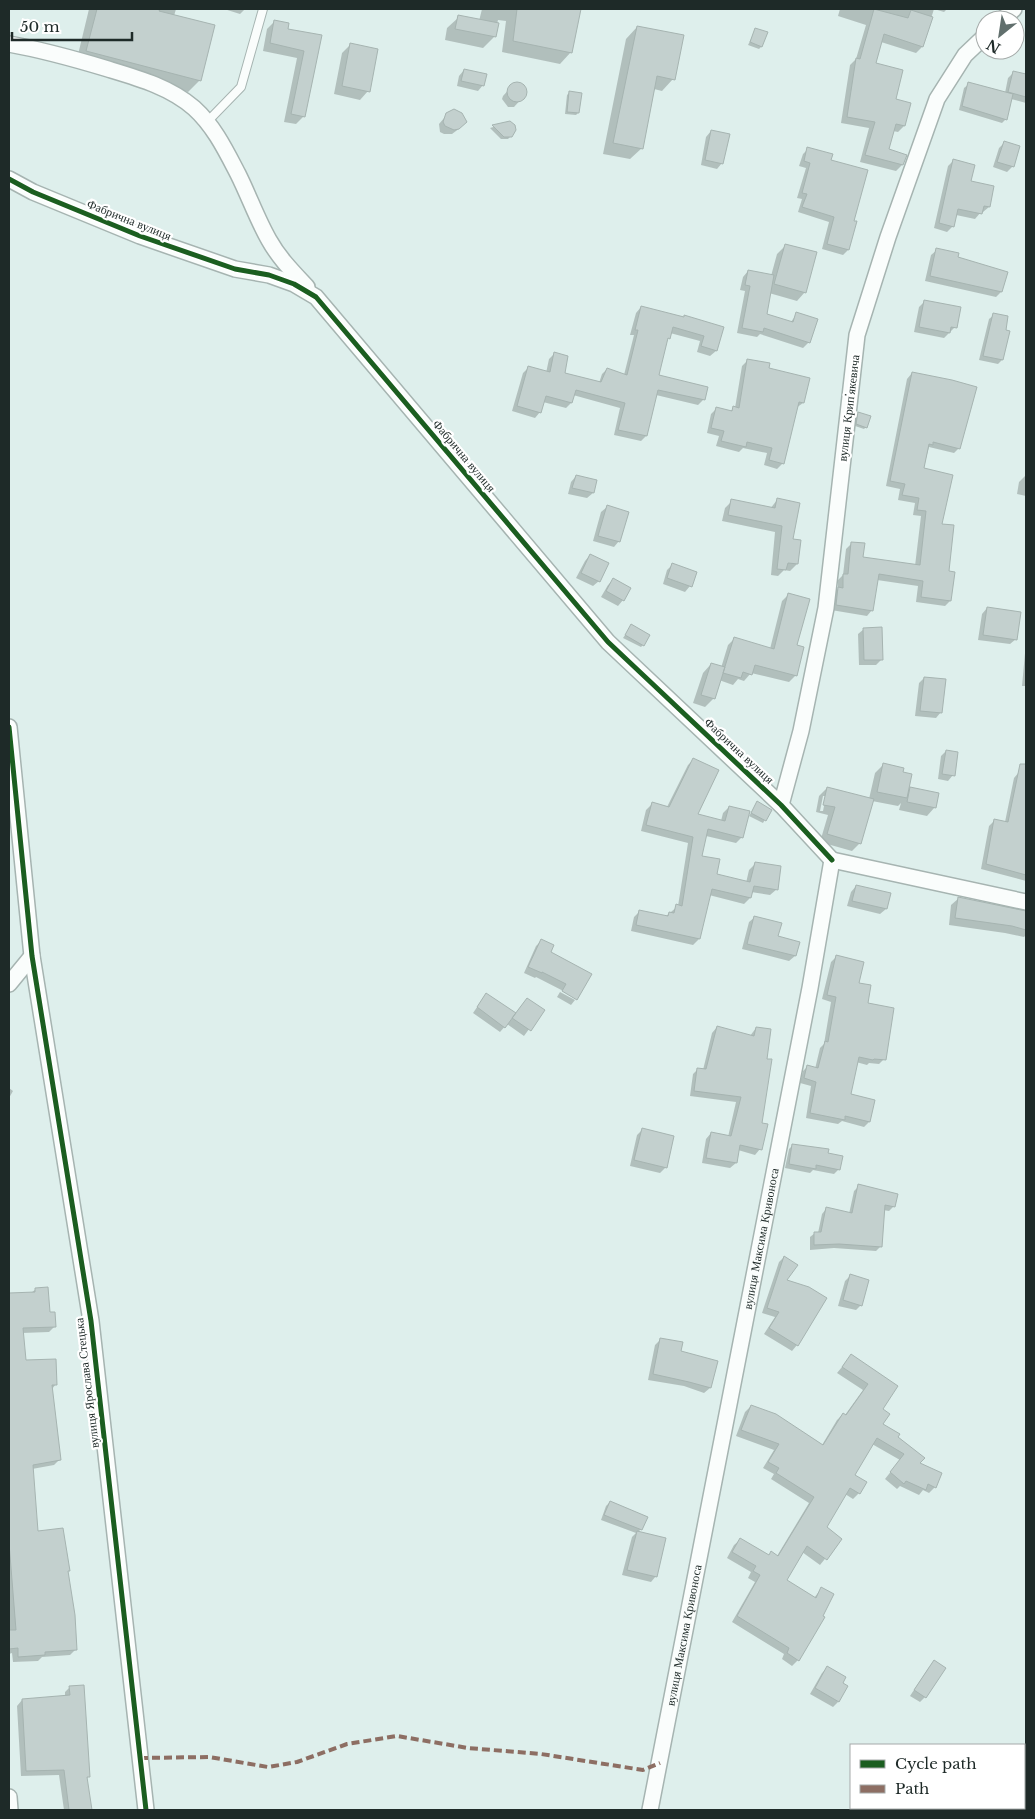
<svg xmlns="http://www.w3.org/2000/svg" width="1035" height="1819" font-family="'Libre Baskerville',serif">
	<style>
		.shadow { fill: #0003; fill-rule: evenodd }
		.building { fill: #c3d0ce; stroke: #a6b4b1 }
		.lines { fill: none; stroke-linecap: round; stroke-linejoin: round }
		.lane-casing { stroke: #a6b4b1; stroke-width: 10 }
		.street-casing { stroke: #a6b4b1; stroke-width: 18 }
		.lane { stroke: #fafdfc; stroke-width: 8 }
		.street { stroke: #fafdfc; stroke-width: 15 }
		.quiet { stroke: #8d6e63; stroke-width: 4; stroke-dasharray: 8 4; stroke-linecap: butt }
		.cycleway-casing { stroke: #fff; stroke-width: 8 }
		.cycleway { stroke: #1b5e20; stroke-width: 5 }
		.labels { text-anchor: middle; stroke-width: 4.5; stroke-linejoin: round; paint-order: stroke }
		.street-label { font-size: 12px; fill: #1e2a28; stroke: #fff }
	</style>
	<rect width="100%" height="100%" fill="#deefec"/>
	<path class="shadow" d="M 89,9 L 176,9 L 174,16 L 200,80 L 188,92 L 76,63 Z
		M 224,9 L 245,9 L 240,14 Z
		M 482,9 L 579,10 L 571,52 L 560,64 L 502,52 L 506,21 L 498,20 L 494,37 L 483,48 L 445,40 L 447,28 L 459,17 L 479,21 Z
		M 840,9 L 947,9 L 944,12 L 934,9 L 922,47 L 916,53 L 881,42 L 875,64 L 894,100 L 904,126 L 898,132 L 893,131 L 887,150 L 902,165 L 896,171 L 860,162 L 869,128 L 841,123 L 850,65 L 856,59 L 866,25 L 838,16 Z
		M 275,21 L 286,30 L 320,36 L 304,116 L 296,124 L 284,122 L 297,58 L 263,51 L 267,29 Z
		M 637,27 L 673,79 L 662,91 L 654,89 L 642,148 L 630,159 L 603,154 L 626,39 Z
		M 756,29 L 761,47 L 759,49 L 748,45 Z
		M 351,44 L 368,91 L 360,100 L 334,94 L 342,53 Z
		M 464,70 L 483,85 L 478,91 L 457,86 L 459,76 Z
		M 1014,72 L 1026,75 L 1026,103 L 1011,99 L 1006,119 L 1002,123 L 959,110 L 964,88 L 969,84 L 1005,93 L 1008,78 Z
		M 514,84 L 521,85 L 526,91 L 525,95 L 514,107 L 508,107 L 502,99 L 503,96 Z
		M 569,93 L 578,113 L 576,115 L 565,114 L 567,95 Z
		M 450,111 L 458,111 L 461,114 L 460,128 L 452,134 L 444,134 L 440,132 L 439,124 Z
		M 510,122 L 514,133 L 508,139 L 501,139 L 490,128 Z
		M 711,131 L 722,163 L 717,169 L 701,165 L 706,137 Z
		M 1004,143 L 1013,166 L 1007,172 L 993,167 L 999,148 Z
		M 808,149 L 830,161 L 853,222 L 848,250 L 843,255 L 822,249 L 829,222 L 798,212 L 802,199 L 797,198 L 806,168 L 799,166 L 803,154 Z
		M 954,160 L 969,182 L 993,187 L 989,207 L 983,212 L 981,212 L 975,219 L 956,215 L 953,226 L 947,232 L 934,228 L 948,166 Z
		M 786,245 L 805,292 L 797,301 L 769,293 L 765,314 L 790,323 L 797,314 L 809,342 L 803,348 L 760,334 L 757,337 L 737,333 L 745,291 L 740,290 L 743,277 L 748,271 L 771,276 L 777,254 Z
		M 937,250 L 957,258 L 1001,292 L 996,297 L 925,281 L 931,255 Z
		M 924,302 L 955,327 L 944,338 L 914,332 L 919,307 Z
		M 641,307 L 722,328 L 716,351 L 710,356 L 697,352 L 700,341 L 670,333 L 666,341 L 658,376 L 706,388 L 703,400 L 698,405 L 656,395 L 646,436 L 641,441 L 614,435 L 620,408 L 573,395 L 571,403 L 566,408 L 543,402 L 540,412 L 535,418 L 512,411 L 523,373 L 529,367 L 546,373 L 549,359 L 554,354 L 564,374 L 599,383 L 602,374 L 607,369 L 624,375 L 634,335 L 630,335 L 636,313 Z
		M 994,315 L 1002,360 L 998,364 L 979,360 L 989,319 Z
		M 748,360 L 768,369 L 803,403 L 796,408 L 783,463 L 777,469 L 764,465 L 767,453 L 743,448 L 739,452 L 716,446 L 719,436 L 707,433 L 711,414 L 717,408 L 730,411 L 735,408 L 742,366 Z
		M 912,373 L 959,448 L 954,453 L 929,447 L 923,469 L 941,525 L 950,601 L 945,606 L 916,602 L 918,586 L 877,580 L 872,610 L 867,616 L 831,610 L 833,594 L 838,589 L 838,580 L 843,575 L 846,549 L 852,543 L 862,558 L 915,566 L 921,516 L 913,515 L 915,503 L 898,500 L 900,489 L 886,486 L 907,379 Z
		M 858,413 L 866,427 L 864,429 L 855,426 L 856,416 Z
		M 576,476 L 593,493 L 587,498 L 568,494 L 571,482 Z
		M 1025,476 L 1026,477 L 1026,496 L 1017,494 L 1019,482 Z
		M 777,500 L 791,540 L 797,564 L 790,571 L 784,570 L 778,576 L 771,575 L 775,532 L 722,521 L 725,508 L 732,501 L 770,509 Z
		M 607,507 L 619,541 L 614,547 L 593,541 L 601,512 Z
		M 590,555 L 599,581 L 593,586 L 576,578 L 585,561 Z
		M 673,564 L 690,586 L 685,592 L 663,584 L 667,570 Z
		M 613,580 L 623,600 L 618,606 L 601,597 L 608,585 Z
		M 789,594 L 796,675 L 789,682 L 751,673 L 744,681 L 738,679 L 733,685 L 719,680 L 714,698 L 705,707 L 693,703 L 703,673 L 711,664 L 721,668 L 728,645 L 735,638 L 770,649 L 782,601 Z
		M 987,608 L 1016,639 L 1010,644 L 978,640 L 982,614 Z
		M 631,626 L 643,645 L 641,647 L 623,638 Z
		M 864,629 L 881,660 L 876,665 L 859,665 L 858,634 Z
		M 1026,642 L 1026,686 L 1022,686 Z
		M 924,678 L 941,712 L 936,718 L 915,716 L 919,683 Z
		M 946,751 L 953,775 L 948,781 L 938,779 L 941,756 Z
		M 694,759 L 696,815 L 721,821 L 723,813 L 729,807 L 742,837 L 736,843 L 706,836 L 700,857 L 716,875 L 746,883 L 749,870 L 755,864 L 777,889 L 770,895 L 751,892 L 750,898 L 744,904 L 709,895 L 699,939 L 693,945 L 631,931 L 634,917 L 640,911 L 665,917 L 678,906 L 688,843 L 641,831 L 646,810 L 652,804 L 667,807 L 688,765 Z
		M 883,765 L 902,773 L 907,791 L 910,788 L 935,807 L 927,816 L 899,810 L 901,803 L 898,806 L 872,801 L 860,843 L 852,851 L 820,842 L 828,815 L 816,812 L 819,796 L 827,788 L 869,799 L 875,773 ZM 823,796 L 826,796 L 823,811 L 820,811 Z
		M 1019,772 L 1026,774 L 1026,881 L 981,869 L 989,826 L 995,820 L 1005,822 L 1014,778 Z
		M 757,803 L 770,810 L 763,823 L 749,816 Z
		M 856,886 L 886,909 L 880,914 L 847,906 L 851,892 Z
		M 959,898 L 1026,912 L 1026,935 L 1024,937 L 1005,933 L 949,925 L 951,905 Z
		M 755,917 L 777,937 L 798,943 L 795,956 L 789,961 L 742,949 L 749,922 Z
		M 542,940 L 550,952 L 577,998 L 536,977 L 535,978 L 524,973 L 536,946 Z
		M 836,957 L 857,984 L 867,1005 L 884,1059 L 879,1064 L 869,1063 L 867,1065 L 856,1062 L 850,1095 L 869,1122 L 864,1127 L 842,1121 L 838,1124 L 806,1118 L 811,1086 L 800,1083 L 803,1071 L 808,1066 L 815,1069 L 820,1048 L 824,1044 L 831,1002 L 822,999 L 831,962 Z
		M 560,992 L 575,1000 L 571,1005 L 557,997 Z
		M 486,994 L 515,1014 L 527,999 L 543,1010 L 524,1036 L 507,1024 L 500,1032 L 473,1013 Z
		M 717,1027 L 750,1036 L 756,1028 L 766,1060 L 760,1149 L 755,1155 L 738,1150 L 736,1163 L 730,1168 L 702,1163 L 706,1139 L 711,1133 L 728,1137 L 736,1102 L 690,1096 L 693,1074 L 698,1069 L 703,1070 L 712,1033 Z
		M 9,1088 L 13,1091 L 9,1098 Z
		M 642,1130 L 666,1167 L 660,1173 L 630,1166 L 637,1135 Z
		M 793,1145 L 841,1157 L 838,1170 L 834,1174 L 813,1170 L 810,1173 L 785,1168 L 789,1149 Z
		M 859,1186 L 894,1206 L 889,1211 L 883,1210 L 881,1246 L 876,1251 L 834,1248 L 810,1250 L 810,1237 L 815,1233 L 818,1233 L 822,1214 L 826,1209 L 849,1214 L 854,1191 Z
		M 784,1257 L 786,1281 L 797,1345 L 792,1351 L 764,1334 L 775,1317 L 762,1313 L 779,1262 Z
		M 850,1276 L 861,1305 L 856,1310 L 838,1306 L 845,1281 Z
		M 36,1289 L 55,1326 L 49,1332 L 22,1333 L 25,1362 L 56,1384 L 52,1389 L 60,1459 L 54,1465 L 32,1469 L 37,1533 L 67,1572 L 76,1649 L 70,1655 L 42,1657 L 38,1661 L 13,1662 L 12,1653 L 9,1654 L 9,1631 L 10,1631 L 9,1611 L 9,1294 L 31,1293 Z
		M 661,1339 L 679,1352 L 710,1388 L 704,1393 L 684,1386 L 648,1380 L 655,1345 Z
		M 851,1356 L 896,1387 L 881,1409 L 881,1424 L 897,1437 L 918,1463 L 935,1487 L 929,1493 L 923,1490 L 919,1495 L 900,1486 L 897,1489 L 885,1479 L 900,1460 L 872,1444 L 853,1475 L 859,1493 L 853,1499 L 845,1494 L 825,1527 L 841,1539 L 820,1565 L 802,1552 L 785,1580 L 814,1598 L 821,1589 L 798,1660 L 792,1666 L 782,1659 L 784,1654 L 732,1622 L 755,1582 L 748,1578 L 751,1572 L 727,1558 L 734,1545 L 740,1540 L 768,1556 L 777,1556 L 809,1503 L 771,1479 L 774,1474 L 763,1468 L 774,1450 L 736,1436 L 745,1412 L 751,1406 L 822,1445 L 837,1420 L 843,1414 L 845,1415 L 863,1390 L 837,1373 Z
		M 610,1502 L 641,1529 L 638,1532 L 656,1576 L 651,1582 L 622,1575 L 632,1537 L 636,1533 L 601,1520 L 606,1506 Z
		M 929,1667 L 925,1697 L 920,1702 L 910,1696 Z
		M 827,1668 L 838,1702 L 833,1707 L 810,1694 L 822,1673 Z
		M 70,1687 L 89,1776 L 86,1779 L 91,1810 L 64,1810 L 59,1775 L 21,1776 L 17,1706 L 22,1700 L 65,1697 L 65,1692 Z"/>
	<path class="building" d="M 97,9 L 160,9 L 159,11 L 215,25 L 201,81 L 86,51 Z
		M 517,9 L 581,9 L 572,53 L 513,41 Z
		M 874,9 L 908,18 L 911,10 L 933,17 L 923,47 L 884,34 L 876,63 L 903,70 L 896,99 L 911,103 L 905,126 L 896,124 L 889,149 L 907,155 L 903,165 L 865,155 L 875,122 L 847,117 L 856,58 L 860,59 Z
		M 458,15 L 499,23 L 496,37 L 455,29 Z
		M 274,20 L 289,23 L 288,29 L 322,35 L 305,117 L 291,114 L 304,51 L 270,43 Z
		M 637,26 L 684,35 L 675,80 L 657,76 L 643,149 L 613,143 Z
		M 755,28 L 768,32 L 762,47 L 750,42 Z
		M 350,43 L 378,49 L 370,92 L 342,86 Z
		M 464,69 L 487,74 L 484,86 L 461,81 Z
		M 1013,71 L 1026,74 L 1026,97 L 1008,92 Z
		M 968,82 L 1013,94 L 1007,120 L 962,106 Z
		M507 92a10 10 0 1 1 20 0a10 10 0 1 1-20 0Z
		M 569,91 L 582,93 L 579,113 L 567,112 Z
		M 454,109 L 462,113 L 467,122 L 459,129 L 454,130 L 445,126 L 443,122 L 446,113 Z
		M 510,121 L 515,125 L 516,130 L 512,137 L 504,137 L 492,125 Z
		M 711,130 L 730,134 L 723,164 L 705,160 Z
		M 1004,141 L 1020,146 L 1014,167 L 997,162 Z
		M 807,147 L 833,154 L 831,160 L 868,170 L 854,221 L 857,221 L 849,250 L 827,244 L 834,217 L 802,207 L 807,194 L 802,193 L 810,163 L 804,161 Z
		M 953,159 L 975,165 L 971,181 L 994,186 L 990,207 L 984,206 L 982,214 L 958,209 L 954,227 L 939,223 Z
		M 785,244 L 817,252 L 806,293 L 774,284 Z
		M 936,248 L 959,253 L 958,257 L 1008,272 L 1002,292 L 930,276 Z
		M 748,270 L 774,275 L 767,314 L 793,322 L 796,312 L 818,319 L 810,343 L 764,328 L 763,332 L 742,328 L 750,286 L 745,285 Z
		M 924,300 L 961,307 L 957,328 L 951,327 L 950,333 L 919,327 Z
		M 641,306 L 684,317 L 684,315 L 724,327 L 717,351 L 701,346 L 704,336 L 673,327 L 670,339 L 668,338 L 659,375 L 708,387 L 705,400 L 658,390 L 647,436 L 618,430 L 625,403 L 576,390 L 572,403 L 546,396 L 541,413 L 517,406 L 528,366 L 550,372 L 554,352 L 568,356 L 565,373 L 601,382 L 607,368 L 627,375 L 638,330 L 635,330 Z
		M 993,313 L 1008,316 L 1006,330 L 1010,331 L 1003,360 L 983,356 Z
		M 747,359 L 770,363 L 769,368 L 810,378 L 804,403 L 799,402 L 784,464 L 769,460 L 772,448 L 747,442 L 746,447 L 721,441 L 724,431 L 711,428 L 716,407 L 732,411 L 733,406 L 739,408 Z
		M 912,372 L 952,380 L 977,387 L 960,449 L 933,442 L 933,445 L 929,444 L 924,468 L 953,475 L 942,524 L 954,525 L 949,571 L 955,572 L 951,601 L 921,597 L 923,581 L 879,574 L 873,611 L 836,605 L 838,587 L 843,588 L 843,574 L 848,574 L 851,542 L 865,543 L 863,557 L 920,565 L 926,511 L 917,510 L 919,498 L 902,495 L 905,484 L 890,481 Z
		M 858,412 L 871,416 L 867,428 L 856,424 Z
		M 576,475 L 597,480 L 594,493 L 572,488 Z
		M 777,498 L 800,503 L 793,539 L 801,540 L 798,564 L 788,563 L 786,570 L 777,569 L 782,526 L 728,515 L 731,499 L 775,508 Z
		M 607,505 L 629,512 L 620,542 L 598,536 Z
		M 590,554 L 609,563 L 600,582 L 581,573 Z
		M 672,563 L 697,572 L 692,587 L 667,578 Z
		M 613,578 L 631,588 L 624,601 L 606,591 Z
		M 788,593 L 810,599 L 797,645 L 804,647 L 797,676 L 755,665 L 752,675 L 743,672 L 741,678 L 723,673 L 734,637 L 774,649 Z
		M 987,607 L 1021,612 L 1017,640 L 983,635 Z
		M 631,624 L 650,635 L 644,646 L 625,635 Z
		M 882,627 L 883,660 L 864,660 L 863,628 Z
		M 711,663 L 725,667 L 715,699 L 701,695 Z
		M 924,677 L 946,679 L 942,713 L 920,711 Z
		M 946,750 L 958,752 L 955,776 L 942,774 Z
		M 693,758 L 719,770 L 698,814 L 725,821 L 729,806 L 750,811 L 743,838 L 708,829 L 702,856 L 720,859 L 717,874 L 750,882 L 755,862 L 781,866 L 778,890 L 754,886 L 751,898 L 712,889 L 700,939 L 636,925 L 639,910 L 668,916 L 669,912 L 674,913 L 676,904 L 682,906 L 693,837 L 646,825 L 652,802 L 669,807 Z
		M 883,763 L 904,768 L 903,772 L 912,774 L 907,798 L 877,792 Z
		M 1020,764 L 1026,764 L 1026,875 L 986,864 L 994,819 L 1008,822 Z
		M 827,787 L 874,799 L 861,844 L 827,834 L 835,807 L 823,805 Z
		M 910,787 L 939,793 L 936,808 L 907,802 Z
		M 757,801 L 772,810 L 766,821 L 751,813 Z
		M 856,885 L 891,893 L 887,909 L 852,901 Z
		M 958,897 L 1026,911 L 1026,930 L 1012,926 L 955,918 Z
		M 754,916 L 782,923 L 778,936 L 800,942 L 796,956 L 747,944 Z
		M 541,939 L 554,945 L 551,952 L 592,974 L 577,1000 L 562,991 L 566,984 L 542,972 L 542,973 L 528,967 Z
		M 836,955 L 864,962 L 859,983 L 871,985 L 868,1003 L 894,1008 L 886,1060 L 874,1059 L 873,1060 L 859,1057 L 851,1094 L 875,1100 L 870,1122 L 845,1116 L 845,1120 L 810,1113 L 816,1082 L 804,1078 L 807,1065 L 818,1068 L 825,1041 L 828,1042 L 836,997 L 827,995 Z
		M 486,993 L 516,1013 L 505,1028 L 477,1007 Z
		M 527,998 L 545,1010 L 531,1031 L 512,1018 Z
		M 717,1026 L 754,1036 L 756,1027 L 771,1029 L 767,1059 L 772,1059 L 762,1123 L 768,1124 L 762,1150 L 740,1145 L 737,1163 L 706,1158 L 711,1132 L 731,1136 L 741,1097 L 694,1091 L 697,1068 L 706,1069 Z
		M 642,1128 L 674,1136 L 667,1168 L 634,1160 Z
		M 792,1144 L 829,1149 L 828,1153 L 843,1156 L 840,1170 L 816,1165 L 816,1169 L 789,1164 Z
		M 858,1184 L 898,1194 L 895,1207 L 885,1205 L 882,1247 L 839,1244 L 814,1245 L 814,1232 L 821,1232 L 826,1207 L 852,1213 Z
		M 784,1256 L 798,1265 L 787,1280 L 809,1287 L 827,1298 L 798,1346 L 769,1328 L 779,1312 L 767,1308 Z
		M 850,1274 L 869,1280 L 862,1306 L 843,1300 Z
		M 48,1287 L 50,1312 L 55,1312 L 56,1327 L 23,1328 L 26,1360 L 56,1359 L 57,1385 L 52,1385 L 61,1460 L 33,1465 L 38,1531 L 63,1528 L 70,1571 L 68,1571 L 75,1615 L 77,1650 L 45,1652 L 45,1655 L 18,1657 L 18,1648 L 9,1649 L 9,1630 L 16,1630 L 9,1543 L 9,1293 L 35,1292 L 35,1288 Z
		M 660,1338 L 683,1342 L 681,1351 L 718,1361 L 711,1388 L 689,1382 L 653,1374 Z
		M 851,1354 L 898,1386 L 883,1409 L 890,1414 L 883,1424 L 900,1434 L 898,1437 L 925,1458 L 920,1463 L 942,1473 L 936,1488 L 928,1484 L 926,1490 L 906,1481 L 904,1484 L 890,1472 L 904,1454 L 877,1438 L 855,1475 L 867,1482 L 860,1494 L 850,1488 L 827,1527 L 842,1539 L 827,1560 L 807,1546 L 787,1580 L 816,1598 L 821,1587 L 834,1594 L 823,1616 L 825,1617 L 799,1661 L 787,1653 L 789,1648 L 737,1616 L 760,1575 L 753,1571 L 756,1566 L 732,1552 L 740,1538 L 769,1555 L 771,1551 L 778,1556 L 814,1497 L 776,1473 L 779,1468 L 768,1462 L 779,1444 L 741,1430 L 751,1405 L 776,1414 L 823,1445 L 843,1413 L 846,1415 L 868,1384 L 842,1367 Z
		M 610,1501 L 648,1517 L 642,1530 L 604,1515 Z
		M 637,1531 L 666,1538 L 657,1577 L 627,1570 Z
		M 934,1660 L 946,1668 L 926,1698 L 914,1690 Z
		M 827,1666 L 846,1677 L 843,1683 L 848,1686 L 839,1702 L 815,1688 Z
		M 84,1685 L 90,1777 L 87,1777 L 92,1810 L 69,1810 L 64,1770 L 26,1771 L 22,1699 L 70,1695 L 69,1686 Z"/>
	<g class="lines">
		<g class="lane-casing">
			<path id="lane" d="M 207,122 L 241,87 L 263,9"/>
		</g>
		<g class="street-casing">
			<g id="street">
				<path d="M 1002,20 L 1014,9"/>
				<path d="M 9,44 C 43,50 75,59 108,69 C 138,78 170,87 194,108 C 214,126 226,151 238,174 C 249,196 257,219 269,240 C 279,258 293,272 307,287"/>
				<path d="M 9,179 L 33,192 L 140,236 L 235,269 L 269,275 L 294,284 L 316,297 L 608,642 L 781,805 L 832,860"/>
				<path d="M 9,727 L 32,956 L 91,1321 L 146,1810"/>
				<path d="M 781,805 L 801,731 L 826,608 L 857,335 L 888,237 L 937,99 L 965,55 L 985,36"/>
				<path d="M 832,860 L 1026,902"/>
				<path d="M 9,984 L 32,956"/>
				<path d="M 9,1797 L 10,1810"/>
				<path id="s1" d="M 650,1810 L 810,988 L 832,860"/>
			</g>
		</g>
		<use href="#lane" class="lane"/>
		<use href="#street" class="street"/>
		<path class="quiet" d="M 140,1758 L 209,1757 L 268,1767 L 297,1762 L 347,1744 L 397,1736 L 468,1748 L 541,1754 L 643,1770 L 660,1763"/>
		<g class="cycleway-casing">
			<path id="cycleway" d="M 9,179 L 33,192 L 140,236 L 235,269 L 269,275 L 294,284 L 316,297 L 608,642 L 781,805 L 832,860
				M 9,727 L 32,956 L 91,1321 L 146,1810"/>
		</g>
		<use href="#cycleway" class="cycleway"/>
	</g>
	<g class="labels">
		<g class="street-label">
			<text transform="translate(129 220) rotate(22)" y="4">Фабрична вулиця</text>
			<text transform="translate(849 408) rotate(-83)" y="4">вулиця Крипʼякевича</text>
			<text transform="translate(464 456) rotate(50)" y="4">Фабрична вулиця</text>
			<text transform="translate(739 751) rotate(43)" y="4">Фабрична вулиця</text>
			<text dy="4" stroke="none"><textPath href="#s1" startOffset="582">вулиця Максима Кривоноса</textPath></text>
			<text transform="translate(87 1383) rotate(-97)" y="4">вулиця Ярослава Стецька</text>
			<text dy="4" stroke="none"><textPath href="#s1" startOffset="178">вулиця Максима Кривоноса</textPath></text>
		</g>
	</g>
	<rect width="1035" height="1819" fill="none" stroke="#1e2a28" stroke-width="20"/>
	<rect x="850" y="1744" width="175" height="65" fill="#ffffff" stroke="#a5aaa9"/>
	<rect x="860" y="1760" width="25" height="8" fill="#1b5e20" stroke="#a5aaa9"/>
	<text x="895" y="1769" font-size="15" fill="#1e2a28">Cycle path</text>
	<rect x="860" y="1785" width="25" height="8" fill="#8d6e63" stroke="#a5aaa9"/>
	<text x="895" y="1794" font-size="15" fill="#1e2a28">Path</text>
	<g transform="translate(1000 35) rotate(210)"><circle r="24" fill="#ffffff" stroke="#a5aaa9"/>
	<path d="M0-4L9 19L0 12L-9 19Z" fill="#616f6d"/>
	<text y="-8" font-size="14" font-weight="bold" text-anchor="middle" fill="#1e2a28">N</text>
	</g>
	<path d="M12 32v8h120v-8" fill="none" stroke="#1e2a28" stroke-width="2.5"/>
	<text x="20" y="32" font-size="15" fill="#1e2a28" stroke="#ffffff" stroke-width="4" paint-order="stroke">50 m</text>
</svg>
